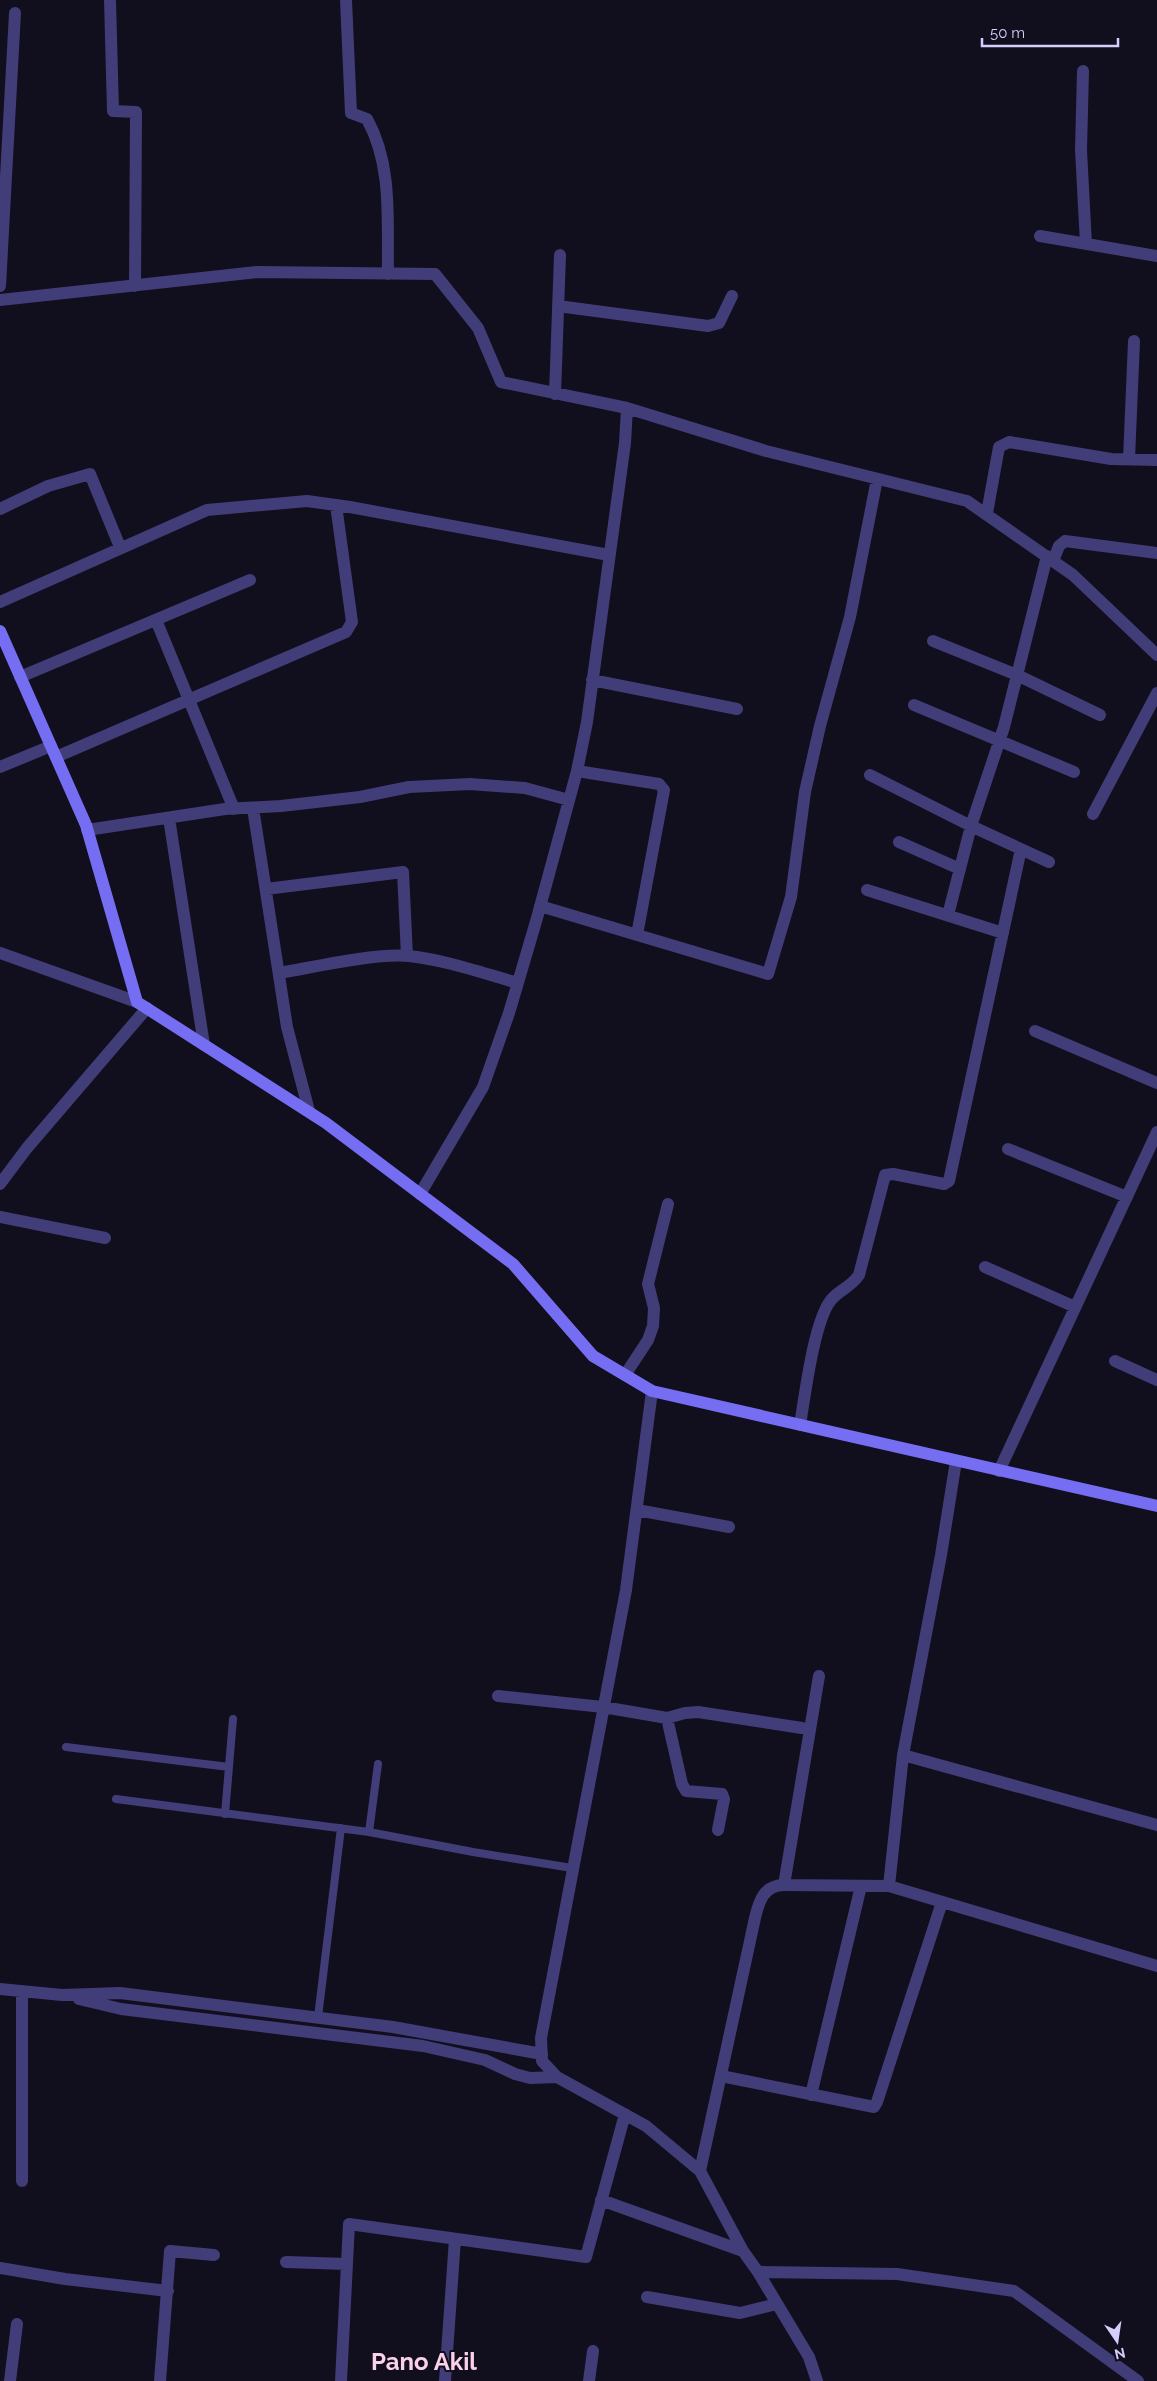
<svg xmlns="http://www.w3.org/2000/svg" width="1157" height="2381" font-family="Raleway,sans-serif">
	<style>
		.lines { fill: none; stroke-linecap: round; stroke-linejoin: round }
		.lane { stroke: #413d78; stroke-width: 8 }
		.street { stroke: #413d78; stroke-width: 12 }
		.secondary { stroke: #766ef2; stroke-width: 12 }
		.labels { text-anchor: middle; stroke-width: 4; stroke-linejoin: round; paint-order: stroke }
		.town-label { font-size: 24px; font-weight: bold; fill: #fbd0e9; stroke: #110e1d }
	</style>
	<rect width="100%" height="100%" fill="#110e1d"/>
	<g class="lines">
		<path class="lane" d="M 66,1747 L 229,1767
			M 116,1799 L 369,1832 L 473,1852 L 572,1868
			M 225,1814 L 233,1719
			M 369,1832 L 378,1764
			M 318,2017 L 341,1828"/>
		<path class="street" d="M 110,0 L 113,111 L 136,112 L 135,286
			M 346,0 L 351,113 L 367,119 C 393,166 387,221 388,274
			M 1083,71 L 1081,150 L 1086,244
			M 1040,236 L 1157,256
			M 0,286 L 15,13
			M 0,300 L 257,272 L 435,274 L 478,328 L 501,382 L 627,408 L 766,451 L 967,501 L 1073,575 L 1157,655
			M 558,306 L 708,326 L 719,323 L 732,296
			M 555,394 L 560,255
			M 1129,459 L 1134,341
			M 0,509 L 48,486 L 90,474 L 120,547
			M 987,513 L 999,447 L 1009,442 L 1111,459 L 1157,460
			M 1053,561 L 1059,546 L 1065,541 L 1157,553
			M 0,602 L 207,510 L 307,501 L 350,507 L 609,555
			M 156,620 L 234,809
			M 933,641 L 1017,675 L 1100,715
			M 20,677 L 250,580
			M 592,680 L 737,709
			M 914,705 L 1074,772
			M 56,757 L 346,632 L 352,622 L 336,505
			M 0,767 L 51,746
			M 577,771 L 659,784 L 664,790 L 637,935
			M 870,775 L 971,826 L 1049,862
			M 253,808 L 287,1027 L 309,1111
			M 1093,814 L 1157,693
			M 169,818 L 204,1045
			M 87,830 L 225,809 L 281,806 L 360,797 L 409,787 L 470,784 L 525,788 L 569,800
			M 899,842 L 960,869
			M 266,889 L 403,872 L 407,956
			M 867,890 L 1003,933
			M 540,906 L 768,974 L 791,897 L 805,792 L 820,726 L 850,617 L 877,479
			M 948,915 L 971,826 L 1004,727 L 1047,556
			M 0,953 L 137,1002
			M 279,973 C 315,967 374,953 409,956 C 446,960 482,973 518,983
			M 1035,1031 L 1157,1083
			M 1008,1149 L 1127,1197
			M 0,1184 L 27,1148 L 147,1008
			M 420,1194 L 483,1087 L 509,1013 L 537,918 L 577,771 L 587,722 L 625,443 L 627,408
			M 0,1217 L 105,1238
			M 985,1267 L 1075,1307
			M 1115,1361 L 1157,1380
			M 625,1375 L 648,1340 L 653,1326 L 654,1308 L 648,1284 L 668,1204
			M 652,1391 L 626,1590 L 541,2038 L 542,2061 L 557,2077 L 646,2126 L 700,2171 L 743,2251 L 758,2272 L 809,2357 L 817,2381
			M 800,1425 C 805,1395 814,1321 831,1300 C 839,1290 851,1287 859,1275 L 885,1175 L 893,1174 L 944,1184 L 949,1181 L 1021,849
			M 999,1471 L 1157,1132
			M 637,1510 L 729,1527
			M 498,1696 L 603,1707 L 667,1718 L 685,1713 L 698,1712 L 802,1728
			M 667,1718 L 682,1784 L 686,1791 L 722,1794 L 724,1799 L 718,1830
			M 903,1755 L 1157,1825
			M 784,1885 L 819,1676
			M 889,1886 L 903,1755 L 941,1555 L 956,1461
			M 0,1989 L 62,1995 L 120,1993 L 393,2027 L 542,2054
			M 22,1991 L 22,2181
			M 79,1999 L 121,2009 L 423,2046 L 485,2060 L 515,2074 L 530,2078 L 557,2077
			M 721,2076 L 874,2107 L 877,2102 L 942,1902
			M 811,2095 L 861,1886
			M 700,2171 L 755,1918 C 759,1901 764,1885 784,1885 L 889,1886 L 1157,1966
			M 601,2200 L 743,2251
			M 286,2262 L 347,2264
			M 0,2268 L 65,2279 L 168,2291
			M 758,2272 L 897,2274 L 1014,2291 L 1138,2381
			M 647,2297 L 740,2313 L 777,2304
			M 10,2381 L 17,2324
			M 160,2381 L 170,2251 L 214,2255
			M 341,2381 L 349,2224 L 586,2257 L 625,2114
			M 445,2381 L 455,2239
			M 589,2381 L 593,2351"/>
		<path class="secondary" d="M 0,631 L 86,825 L 137,1002 L 326,1123 L 513,1264 L 593,1356 L 652,1391 L 1157,1506"/>
	</g>
	<g class="labels">
		<g class="town-label">
			<text x="424" y="2370">Pano Akil</text>
		</g>
	</g>
	<g transform="translate(1117 2341) rotate(167)" stroke="#110e1d" stroke-width="4" paint-order="stroke">
	<path d="M0-4L9 19L0 12L-9 19Z" fill="#d5cefb"/>
	<text y="-8" font-size="14" font-weight="bold" text-anchor="middle" fill="#d5cefb">N</text>
	</g>
	<path d="M982 38v8h136v-8" fill="none" stroke="#d5cefb" stroke-width="2.5"/>
	<text x="990" y="38" font-size="15" fill="#d5cefb" stroke="#110e1d" stroke-width="4" paint-order="stroke">50 m</text>
</svg>
